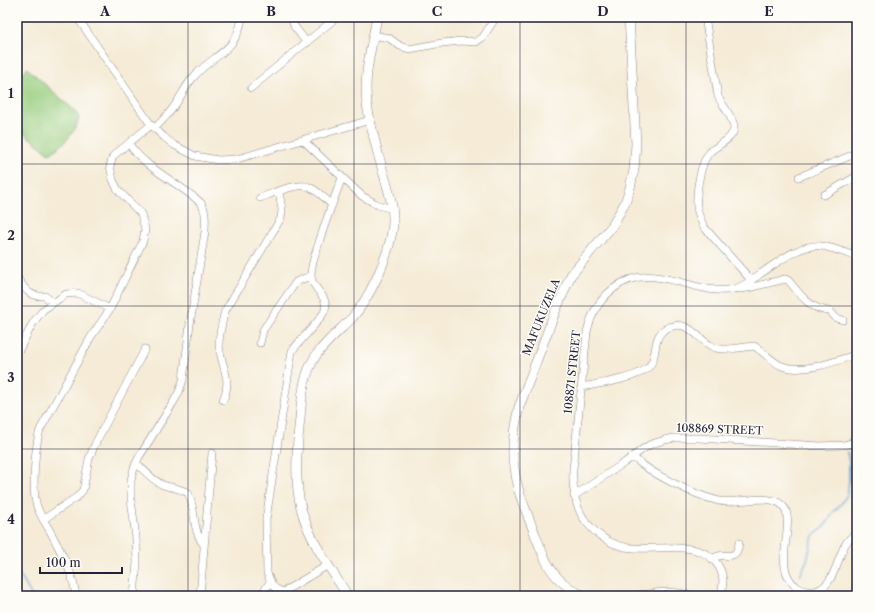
<svg xmlns="http://www.w3.org/2000/svg" width="874" height="613" font-family="'Libre Caslon Text',serif">
	<style>
		.green { fill: #96cc7d; stroke: #5c775c }
		.lines { fill: none; stroke-linecap: round; stroke-linejoin: round }
		.stream { stroke: #5ea0d2; stroke-width: 1.5 }
		.minor-casing { stroke: #8c8688; stroke-width: 8 }
		.major-casing { stroke: #8c8688; stroke-width: 10 }
		.minor { stroke: #fff; stroke-width: 7 }
		.major { stroke: #fff; stroke-width: 9 }
		.grid { fill: none; stroke: #22223b; stroke-width: 1; stroke-opacity: 0.55 }
		.labels { text-anchor: middle; stroke-width: 3; stroke-linejoin: round; paint-order: stroke }
		.street-label { font-size: 11px; fill: #22223b; stroke: #fdfcf7 }
		.neatline { fill: none; stroke: #22223b; stroke-width: 1.5 }
		.grid-label { font-size: 13px; text-anchor: middle; font-weight: bold; fill: #22223b }
	</style>
	<rect width="100%" height="100%" fill="#fdfcf7"/>
	<filter id="ink" filterUnits="userSpaceOnUse"><feTurbulence type="fractalNoise" baseFrequency=".025" numOctaves="2"/><feDisplacementMap in="SourceGraphic" scale="8" xChannelSelector="R" yChannelSelector="G"/><feConvolveMatrix kernelMatrix="1 2 1 2 8 2 1 2 1" color-interpolation-filters="sRGB"/></filter>
	<filter id="wash" filterUnits="userSpaceOnUse"><feTurbulence type="fractalNoise" baseFrequency=".012" numOctaves="4" result="noise"/><feDisplacementMap in="SourceGraphic" scale="16" xChannelSelector="R" yChannelSelector="G"/><feGaussianBlur stdDeviation="0.9" result="paint"/><feColorMatrix in="noise" values="0 0 0 0 0 0 0 0 0 0 0 0 0 0 0 0 0 1.4 0 .05"/><feComposite in="paint" operator="in"/></filter>
	<g filter="url(#wash)">
		<rect width="100%" height="100%" fill="#f5ebd6"/>
		<path class="green" d="M 27,68 L 75,111 L 79,118 C 75,134 63,145 50,154 L 17,128 L 17,81 Z"/>
		<g class="lines">
			<path class="stream" d="M 848,441 L 857,433
				M 17,570 L 32,596
				M 800,575 L 807,560 L 813,536 L 822,529 L 829,520 L 834,511 L 841,504 L 847,495 L 849,481 L 849,462 L 847,452"/>
		</g>
	</g>
	<g filter="url(#ink)">
		<g class="lines">
			<g class="minor-casing">
				<path id="minor" d="M 77,17 L 151,125 L 164,137 L 174,145 L 195,156 L 218,160 L 237,159 L 370,120
					M 291,17 L 294,26 L 307,43
					M 705,17 L 718,96 C 722,105 735,120 734,129 C 732,140 717,145 710,152 C 700,162 696,193 697,207 C 698,215 701,221 704,227 L 751,280
					M 373,35 L 389,38 L 400,46 L 409,49 L 442,43 L 462,41 L 476,42 L 483,37 L 496,17
					M 251,88 L 337,17
					M 155,128 C 162,121 170,113 175,105 C 181,97 185,87 192,79 C 211,54 237,54 242,17
					M 303,140 L 362,196 L 378,205 L 393,209
					M 129,144 C 147,170 178,182 201,203 C 207,212 205,221 205,232 L 190,324 L 183,380 L 179,392 L 173,403 L 139,457 L 134,468 L 131,480 L 131,499 L 136,538 L 137,562 L 134,596
					M 799,177 L 857,153
					M 824,195 L 857,176
					M 260,198 C 271,194 298,182 309,187 C 318,190 325,199 332,205
					M 17,278 C 26,290 29,297 45,296 L 53,303
					M 738,289 L 748,288 L 785,279 L 788,280 C 800,294 810,310 830,311 L 836,318 L 843,320
					M 260,343 L 263,330 L 296,282 L 305,278 L 311,277
					M 17,354 L 33,323 L 43,310 L 66,294 L 78,293 L 110,309
					M 582,387 C 597,384 634,379 646,369 C 662,358 647,332 673,326 C 690,321 700,342 715,348 C 725,351 743,347 754,346 C 764,352 772,362 782,366 C 803,374 837,361 857,354
					M 223,400 C 233,379 221,367 219,345 C 219,334 222,322 225,311 L 281,218 L 282,210 L 279,191
					M 633,457 C 651,474 694,495 719,501 C 736,504 769,493 782,505 C 799,520 769,568 797,587 C 800,589 804,591 808,591 C 833,594 836,561 845,545 C 848,540 852,536 857,532
					M 136,463 C 144,470 153,481 163,485 C 172,488 180,488 188,493 C 197,510 191,530 204,545
					M 574,496 L 624,463 L 643,449 L 651,444 L 665,440 L 674,438 L 699,438 L 820,446 L 844,445 L 857,442
					M 44,519 L 77,497 L 83,490 L 89,459 L 95,444 L 145,349
					M 713,559 C 723,549 736,565 739,543
					M 328,565 L 283,592 L 276,589 L 272,585 L 267,573 L 266,519 L 292,351 C 299,341 322,319 325,310 C 329,295 311,289 311,275 C 311,263 317,250 320,239 C 327,218 334,198 342,178
					M 76,596 C 73,572 61,552 50,531 C 45,522 38,513 36,503 C 32,488 35,446 40,430 L 91,337 L 110,309 L 143,241 L 145,229 L 141,214 L 118,190 L 113,180 L 110,166 L 113,156 L 151,125
					M 200,596 L 212,453
					M 260,596 L 270,582
					M 720,596 C 724,586 724,576 719,567 C 701,536 655,553 625,547 C 610,544 597,535 587,523 C 574,507 572,488 573,469 L 587,332 C 591,314 599,300 613,289 C 653,257 694,298 734,289 C 743,287 752,280 760,274 C 779,262 798,244 822,246 C 834,248 846,253 857,257"/>
			</g>
			<g class="major-casing">
				<path id="major" d="M 348,596 C 330,568 309,540 301,508 C 294,479 297,447 300,418 C 302,397 303,376 315,357 C 324,343 339,331 351,319 C 370,298 387,260 392,232 C 396,210 388,189 382,168 C 376,146 370,125 367,104 C 363,75 372,45 377,17
					M 584,596 C 573,591 564,585 556,576 C 544,562 538,541 531,524 C 524,505 516,488 514,468 C 511,447 514,427 519,407 L 555,312 L 571,275 L 612,226 L 625,203 L 630,188 L 634,170 L 636,144 L 629,17
					M 639,596 C 655,594 672,591 688,596"/>
			</g>
			<use href="#minor" class="minor"/>
			<use href="#major" class="major"/>
		</g>
	</g>
	<path class="grid" d="M 188,17 L 188,596M 354,17 L 354,596M 520,17 L 520,596M 686,17 L 686,596M 17,164 L 857,164M 17,306 L 857,306M 17,449 L 857,449"/>
	<g class="labels">
		<g class="street-label">
			<text transform="translate(541 317) rotate(-68)" y="4">MAFUKUZELA</text>
			<text transform="translate(572 372) rotate(-84)" y="4">108871 STREET</text>
			<text transform="translate(720 429) rotate(2)" y="4">108869 STREET</text>
		</g>
	</g>
	<rect width="874" height="613" fill="none" stroke="#fdfcf7" stroke-width="44"/>
	<path d="M40 567v6h82v-6" fill="none" stroke="#22223b" stroke-width="2"/>
	<text x="46" y="567" font-size="12" fill="#22223b" stroke="#fdfcf7" stroke-width="3" paint-order="stroke">100 m</text>
	<rect x="22" y="22" width="830" height="569" class="neatline"/>
	<g class="grid-label">
		<text x="105" y="16">A</text>
		<text x="271" y="16">B</text>
		<text x="437" y="16">C</text>
		<text x="603" y="16">D</text>
		<text x="769" y="16">E</text>
		<text x="11" y="98">1</text>
		<text x="11" y="240">2</text>
		<text x="11" y="382">3</text>
		<text x="11" y="524">4</text>
	</g>
</svg>
